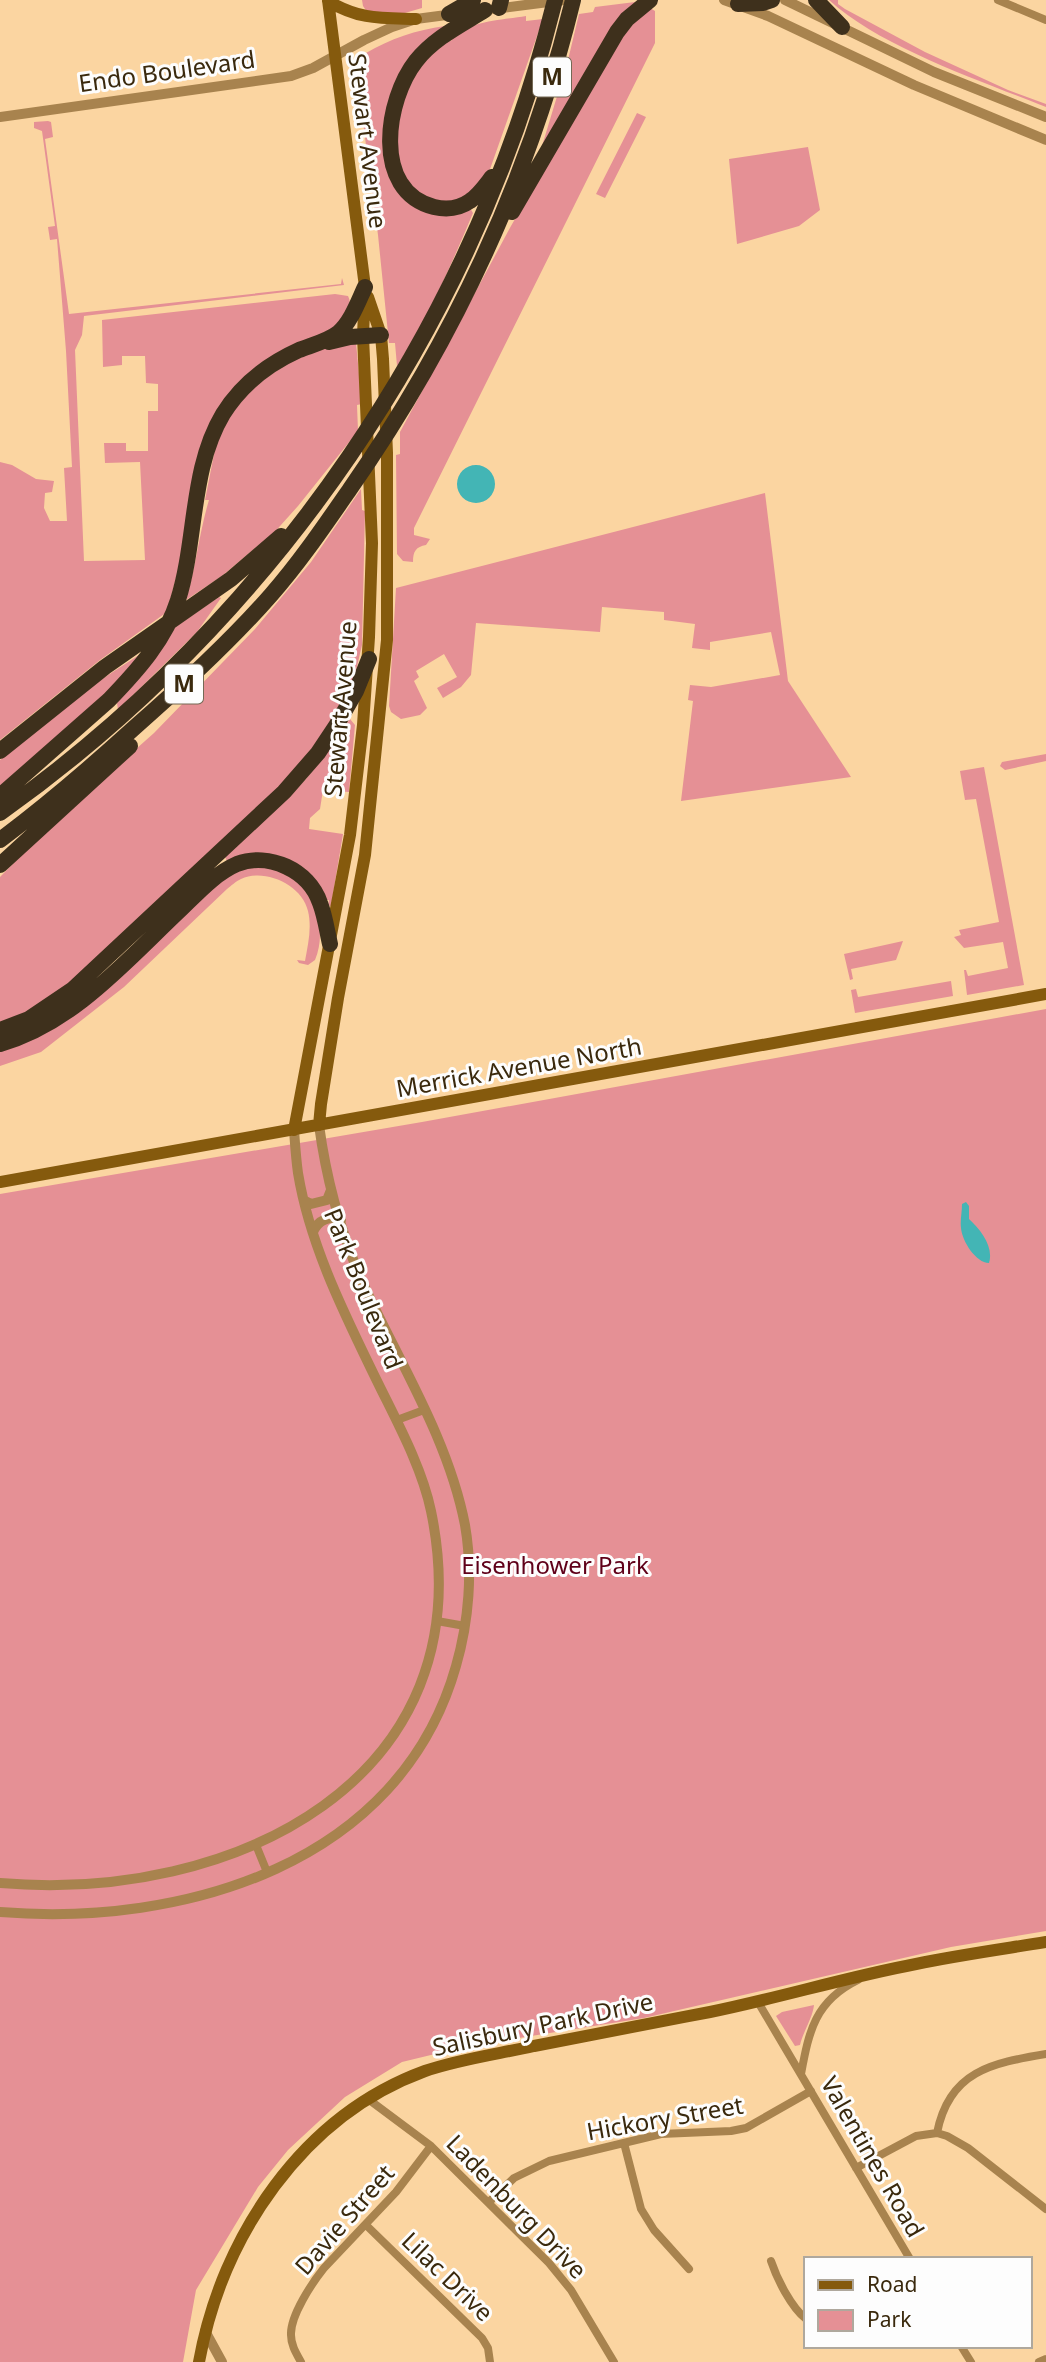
<svg xmlns="http://www.w3.org/2000/svg" width="1046" height="2362" font-family="'Noto Sans',sans-serif">
	<style>
		.green { fill: #e59095 }
		.water { fill: #43b5b5 }
		.lines { fill: none; stroke-linecap: round; stroke-linejoin: round }
		.minor { stroke: #a8834e; stroke-width: 8 }
		.tertiary { stroke: #a8834e; stroke-width: 10 }
		.secondary { stroke: #855a0d; stroke-width: 12 }
		.motorway { stroke: #3e301c; stroke-width: 16 }
		.labels { text-anchor: middle; stroke-width: 6; stroke-linejoin: round; paint-order: stroke }
		.shield { fill: #fdfdfd; stroke: #746955; stroke-width: 2 }
		.shield-label { font-size: 23px; font-weight: bold; fill: #3a290d }
		.street-label { font-size: 24px; fill: #3a290d; stroke: #fdfdfd }
		.park-label { font-size: 24px; fill: #5f0019; stroke: #fdfdfd }
	</style>
	<rect width="100%" height="100%" fill="#fbd5a1"/>
	<path class="green" d="M 362,0 L 422,0 L 422,8 L 374,22 L 363,6 Z
		M 829,0 L 838,0 L 838,4 L 845,9 L 925,52 L 1008,90 L 1046,104 L 1046,107 C 981,81 880,47 829,0 Z
		M 635,2 L 635,7 L 542,146 L 568,60 L 579,14 L 593,12 L 595,7 Z
		M 650,8 L 655,11 L 655,43 L 414,528 L 414,535 L 430,539 L 426,545 C 416,547 413,551 413,562 L 403,561 L 397,554 L 396,455 L 400,454 L 400,432 L 511,226 L 623,32 Z
		M 526,16 L 526,21 L 543,19 L 489,172 L 462,202 L 434,201 L 415,191 L 402,173 L 395,150 L 399,104 L 422,62 L 448,38 L 451,41 C 464,21 503,20 526,16 Z
		M 445,26 L 388,117 L 407,194 L 470,208 L 473,213 C 451,265 428,320 397,366 L 395,343 L 389,343 L 378,235 L 358,85 L 363,84 L 361,67 L 367,57 L 366,53 C 390,39 416,30 445,26 Z
		M 637,113 L 646,117 L 605,198 L 596,194 Z
		M 48,121 L 51,122 L 53,137 L 45,139 L 69,314 L 341,284 L 342,278 L 344,285 L 84,316 L 82,335 L 75,350 L 84,561 L 145,560 L 140,462 L 105,463 L 104,443 L 126,443 L 126,451 L 148,451 L 148,411 L 158,411 L 158,384 L 146,383 L 145,356 L 122,356 L 122,365 L 103,367 L 102,320 L 335,294 L 348,296 C 354,308 344,319 338,330 L 300,344 L 220,411 L 167,612 L 100,660 L 0,740 L 0,462 L 12,465 L 36,479 L 54,481 L 52,492 L 45,493 L 44,508 L 50,521 L 67,521 L 64,468 L 72,467 L 66,351 L 57,239 L 50,240 L 48,227 L 55,226 L 42,131 L 34,128 L 34,122 Z
		M 808,147 L 820,210 L 799,226 L 737,244 L 729,159 Z
		M 356,343 L 362,404 L 357,405 L 358,431 L 298,506 L 263,545 L 260,544 L 222,576 L 186,600 C 196,567 199,533 209,500 L 205,500 L 215,449 L 222,430 L 234,409 L 250,389 L 295,358 L 322,347 Z
		M 361,489 L 362,510 L 365,511 L 362,645 L 352,688 L 308,760 L 50,1002 L 0,1024 L 0,877 L 55,821 L 154,733 L 255,629 L 311,562 Z
		M 765,493 L 788,681 L 851,777 L 681,801 L 693,701 L 688,700 L 690,685 L 711,687 L 780,675 L 771,632 L 710,642 L 710,650 L 692,648 L 695,624 L 664,620 L 664,612 L 602,607 L 600,632 L 476,623 L 471,675 L 461,687 L 443,698 L 437,688 L 457,677 L 444,654 L 416,671 L 419,677 L 414,681 L 427,708 L 420,715 L 401,719 L 391,712 L 389,706 L 396,588 Z
		M 219,597 L 221,598 L 197,632 L 118,710 L 117,703 L 175,627 Z
		M 145,651 L 128,672 L 0,791 L 0,760 L 99,681 Z
		M 350,719 L 355,725 L 349,792 L 323,790 L 320,809 L 310,818 L 309,829 L 343,834 L 331,906 L 328,905 L 329,900 L 325,900 L 302,868 L 228,863 L 225,857 L 306,779 Z
		M 1046,754 L 1046,761 L 1005,770 L 1000,766 L 1002,762 Z
		M 984,767 L 1024,985 L 967,995 L 964,970 L 966,970 L 968,976 L 1008,968 L 1003,942 L 964,948 L 954,937 L 961,935 L 959,930 L 999,922 L 976,799 L 965,800 L 960,771 Z
		M 257,865 C 292,871 310,882 318,917 C 321,932 321,945 315,960 L 308,965 L 299,963 L 297,960 L 305,961 C 308,944 312,928 308,911 C 302,885 265,868 241,879 C 236,881 231,886 227,889 L 124,987 L 41,1052 L 0,1066 L 0,1049 L 20,1044 L 221,879 L 238,869 Z
		M 903,941 L 896,960 L 851,969 L 853,979 L 850,980 L 844,954 Z
		M 951,981 L 953,996 L 855,1013 L 851,990 L 856,989 L 858,997 Z
		M 1046,1009 L 1046,1931 L 951,1947 L 644,2018 L 468,2046 L 402,2062 L 345,2097 L 288,2150 L 258,2187 L 196,2290 L 183,2362 L 0,2362 L 0,1194 L 422,1122 Z
		M 814,2005 C 813,2017 803,2032 800,2045 L 795,2046 L 776,2016 L 782,2012 Z"/>
	<path class="water" d="M457 484a19 19 0 1 1 38 0a19 19 0 1 1-38 0Z
		M 966,1202 L 969,1206 L 969,1219 C 981,1230 994,1247 989,1263 C 976,1263 962,1241 961,1228 C 960,1221 962,1212 962,1204 Z"/>
	<g class="lines">
		<path class="minor" d="M 998,0 L 1046,20
			M 397,1420 L 424,1410
			M 437,1621 L 465,1626
			M 256,1845 L 267,1872
			M 758,2002 L 910,2259
			M 801,2074 C 809,2031 815,2001 858,1980
			M 368,2099 L 431,2146 L 549,2263 L 571,2290 L 614,2362
			M 937,2133 C 949,2071 992,2063 1046,2054
			M 624,2143 L 641,2209 L 654,2230 L 689,2269
			M 856,2168 L 916,2136 L 937,2133 L 947,2136 L 968,2148 L 1046,2209
			M 489,2202 L 514,2178 L 549,2161 L 661,2134 L 731,2131 L 746,2128 L 811,2091
			M 366,2225 L 482,2338 L 488,2348 L 490,2362
			M 771,2261 C 777,2279 791,2307 806,2319
			M 961,2346 L 971,2362
			M 301,2362 C 296,2353 291,2345 291,2335 C 290,2316 312,2283 324,2268 L 396,2192 L 431,2146
			M 1039,2362 L 1046,2359"/>
		<path class="tertiary" d="M 724,0 L 768,16 L 914,85 L 1046,140
			M 785,0 L 934,72 L 1046,117
			M 494,9 L 564,0
			M 0,117 L 291,76 L 313,68 L 364,40 L 392,27 L 416,19 L 454,14
			M 305,1201 L 311,1204 L 327,1200 L 331,1190
			M 313,1232 C 318,1220 330,1215 341,1220
			M 0,1883 C 231,1903 487,1781 431,1511 C 422,1467 396,1420 377,1381 C 345,1315 310,1246 298,1173 C 296,1159 295,1144 294,1130
			M 0,1912 C 184,1927 400,1864 456,1666 C 469,1621 473,1571 465,1525 C 448,1437 397,1359 361,1279 C 340,1230 326,1177 319,1125
			M 205,2331 L 222,2362"/>
		<path class="secondary" d="M 328,1 C 360,20 381,18 416,19
			M 319,1125 L 321,1104 L 338,998 L 365,855 L 387,640 L 387,453 L 383,359 L 381,335 L 368,297
			M 294,1130 L 350,835 L 363,725 L 369,637 L 372,543 L 363,336 L 365,287 L 328,0
			M 0,1182 L 1046,994
			M 199,2362 C 222,2236 302,2116 425,2071 C 460,2059 498,2054 534,2046 C 592,2035 651,2023 710,2012 C 779,1998 847,1977 916,1964 C 959,1955 1003,1949 1046,1942"/>
		<path class="motorway" d="M 816,0 L 842,27
			M 738,4 L 763,3 L 772,0
			M 499,8 L 501,0
			M 485,10 C 461,25 434,38 416,61 C 386,99 371,191 434,207 C 447,210 460,208 470,201 C 479,195 485,186 492,177
			M 449,14 L 473,0
			M 512,212 L 617,32 L 627,19 L 650,0
			M 329,342 L 350,337 L 381,335
			M 0,751 L 105,667 L 231,579 L 281,536
			M 0,796 L 109,700 C 137,671 166,639 178,600 C 197,540 190,469 223,414 C 241,385 268,364 299,350 C 312,345 328,341 338,333 C 351,322 358,302 365,287
			M 0,813 C 273,619 474,326 555,0
			M 0,840 C 47,805 91,767 134,728 C 182,686 229,643 271,595 C 300,562 325,525 350,489 C 454,340 530,176 573,0
			M 0,865 L 130,746
			M 0,1030 L 29,1019 L 72,990 L 284,792 L 318,753 L 336,726 L 356,691 L 369,659
			M 0,1044 C 73,1023 125,962 179,911 C 196,895 214,874 237,864 C 269,852 309,870 320,903 C 325,916 327,931 330,944"/>
	</g>
	<g class="labels">
		<g class="shield">
			<rect x="533" y="57.5" width="38" height="39" rx="5"/>
			<rect x="165" y="664.5" width="38" height="39" rx="5"/>
		</g>
		<g class="shield-label">
			<text x="552" y="85">M</text>
			<text x="184" y="692">M</text>
		</g>
		<g class="street-label">
			<text transform="translate(167 72) rotate(-8)" y="8">Endo Boulevard</text>
			<text transform="translate(367 141) rotate(83)" y="8">Stewart Avenue</text>
			<text transform="translate(341 709) rotate(-85)" y="8">Stewart Avenue</text>
			<text transform="translate(519 1068) rotate(-10)" y="8">Merrick Avenue North</text>
			<text transform="translate(363 1289) rotate(68)" y="8">Park Boulevard</text>
			<text transform="translate(543 2025) rotate(-12)" y="8">Salisbury Park Drive</text>
			<text transform="translate(665 2119) rotate(-10)" y="8">Hickory Street</text>
			<text transform="translate(872 2157) rotate(60)" y="8">Valentines Road</text>
			<text transform="translate(516 2207) rotate(46)" y="8">Ladenburg Drive</text>
			<text transform="translate(345 2220) rotate(-49)" y="8">Davie Street</text>
			<text transform="translate(447 2277) rotate(44)" y="8">Lilac Drive</text>
		</g>
		<g class="park-label">
			<text x="555" y="1574">Eisenhower Park</text>
		</g>
	</g>
	<rect x="804" y="2257" width="228" height="91" fill="#fdfdfd" stroke="#afa89d" stroke-width="2"/>
	<rect x="818" y="2280" width="35" height="10" fill="#855a0d" stroke="#afa89d" stroke-width="2"/>
	<text x="867" y="2292" font-size="21" fill="#3a290d">Road</text>
	<rect x="818" y="2310" width="35" height="21" fill="#e59095" stroke="#afa89d" stroke-width="2"/>
	<text x="867" y="2327" font-size="21" fill="#3a290d">Park</text>
</svg>
